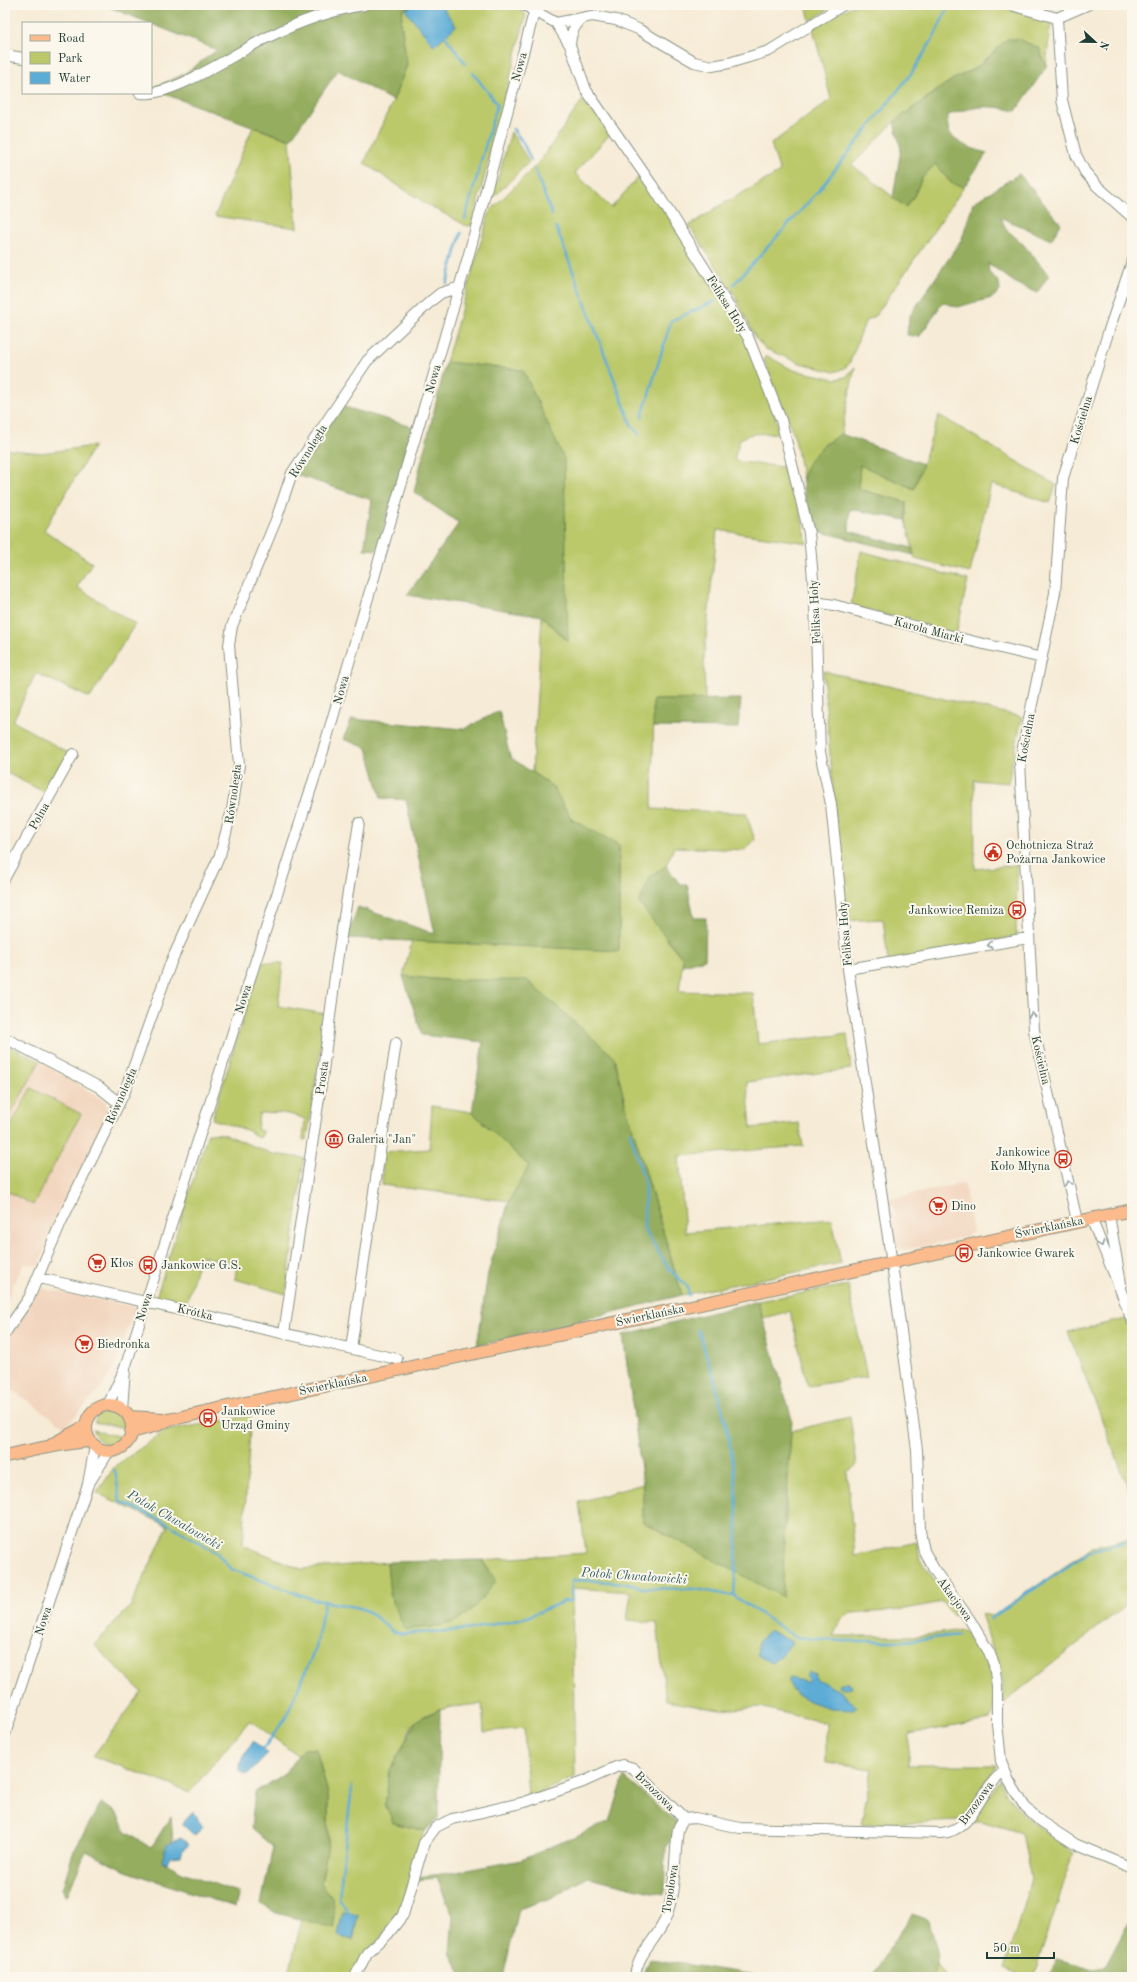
<svg xmlns="http://www.w3.org/2000/svg" width="1137" height="1982" font-family="'Old Standard TT',serif">
	<style>
		.built { fill: #f2d5be }
		.green { fill: #bcc96a; stroke: #6e834f; fill-rule: evenodd }
		.forest { fill: #95ad5e; stroke: #5a7549 }
		.water { fill: #5bacd6; stroke: #3d7485 }
		.lines { fill: none; stroke-linecap: round; stroke-linejoin: round }
		.stream { stroke: #5bacd6; stroke-width: 2.5 }
		.minor-casing { stroke: #8a9485; stroke-width: 12 }
		.major-casing { stroke: #8a9485; stroke-width: 14 }
		.minor { stroke: #fff; stroke-width: 10 }
		.major { stroke: #fbbb8d; stroke-width: 12 }
		.oneway { stroke: #8f9e9a }
		.labels { text-anchor: middle; stroke-width: 4; stroke-linejoin: round; paint-order: stroke }
		.street-label { font-size: 12px; fill: #1f3d34; stroke: #fbf7ec }
		.poi-label { font-size: 12px; fill: #1f3d34; stroke: #fbf7ec; text-anchor: start }
		.water-label { font-size: 13px; font-style: italic; fill: #315e65; stroke: #fbf7ec }
	</style>
	<rect width="100%" height="100%" fill="#fbf7ec"/>
	<filter id="ink" filterUnits="userSpaceOnUse"><feTurbulence type="fractalNoise" baseFrequency=".025" numOctaves="2"/><feDisplacementMap in="SourceGraphic" scale="8" xChannelSelector="R" yChannelSelector="G"/><feConvolveMatrix kernelMatrix="1 2 1 2 8 2 1 2 1" color-interpolation-filters="sRGB"/></filter>
	<filter id="wash" filterUnits="userSpaceOnUse"><feTurbulence type="fractalNoise" baseFrequency=".012" numOctaves="4" result="noise"/><feDisplacementMap in="SourceGraphic" scale="16" xChannelSelector="R" yChannelSelector="G"/><feGaussianBlur stdDeviation="0.9" result="paint"/><feColorMatrix in="noise" values="0 0 0 0 0 0 0 0 0 0 0 0 0 0 0 0 0 1.4 0 .05"/><feComposite in="paint" operator="in"/></filter>
	<g filter="url(#wash)">
		<rect width="100%" height="100%" fill="#f6ebd6"/>
		<path class="built" d="M 40,1061 L 105,1101 L 109,1112 L 38,1266 L 24,1263 L 5,1303 L 5,1125 Z
			M 964,1183 L 973,1232 L 965,1237 L 904,1250 L 899,1249 L 895,1241 L 892,1223 L 895,1216 L 894,1206 L 888,1204 L 886,1200 Z
			M 40,1288 L 135,1307 L 118,1360 L 102,1387 L 65,1427 L 5,1385 L 5,1337 Z"/>
		<path class="green" d="M 416,5 L 514,5 L 526,15 L 472,225 L 467,226 L 428,205 L 364,163 L 393,101 L 407,65 L 401,22 L 403,9 Z
			M 806,5 L 835,5 L 810,21 Z
			M 855,5 L 995,5 L 1051,20 L 1046,67 L 1039,47 L 986,58 L 979,66 L 950,81 L 894,122 L 852,165 L 906,207 L 914,196 L 922,178 L 935,163 L 951,183 L 964,187 L 876,315 L 865,322 L 850,362 L 844,369 L 834,372 L 800,363 L 766,349 L 756,339 L 732,290 L 689,226 L 719,206 L 780,172 L 771,144 L 831,99 L 813,29 L 830,16 Z
			M 584,98 L 611,133 L 575,173 L 611,208 L 641,174 L 746,337 L 781,433 L 752,434 L 740,439 L 734,459 L 741,462 L 791,468 L 807,543 L 717,530 L 704,658 L 705,700 L 654,700 L 652,809 L 746,813 L 755,840 L 745,850 L 674,847 L 666,866 L 650,877 L 667,940 L 683,959 L 679,991 L 753,993 L 758,1044 L 847,1034 L 851,1069 L 747,1082 L 751,1128 L 799,1123 L 803,1146 L 679,1156 L 685,1232 L 832,1219 L 841,1263 L 682,1295 L 625,1103 L 614,1057 L 444,980 L 403,976 L 412,941 L 619,951 L 619,845 L 571,819 L 553,787 L 532,772 L 542,616 L 567,641 L 523,370 L 446,362 L 490,211 L 539,162 Z
			M 253,127 L 290,140 L 297,228 L 215,216 Z
			M 511,132 L 529,162 L 492,199 Z
			M 767,356 L 793,370 L 836,379 L 846,377 L 855,367 L 841,434 L 823,445 L 805,473 L 803,481 L 795,438 L 764,360 Z
			M 939,415 L 1056,485 L 1050,503 L 991,484 L 970,573 L 915,559 L 906,520 L 906,502 L 858,489 L 860,464 L 914,489 Z
			M 94,446 L 44,530 L 92,563 L 77,587 L 135,624 L 90,698 L 36,673 L 13,721 L 70,754 L 48,794 L 5,772 L 5,449 L 41,453 Z
			M 861,551 L 968,580 L 956,635 L 851,605 Z
			M 823,671 L 1022,717 L 1008,783 L 974,780 L 975,869 L 1017,865 L 1016,936 L 888,962 L 883,919 L 844,921 Z
			M 261,962 L 283,963 L 278,1006 L 326,1014 L 307,1139 L 303,1140 L 305,1119 C 290,1113 275,1111 259,1114 L 257,1129 L 263,1132 L 261,1137 L 258,1138 L 249,1131 L 212,1119 Z
			M 5,1044 L 40,1061 L 5,1125 Z
			M 31,1088 L 81,1114 L 33,1205 L 5,1190 L 5,1137 Z
			M 432,1106 L 472,1112 L 529,1166 L 509,1201 L 382,1185 L 383,1152 L 429,1149 Z
			M 208,1133 L 223,1134 L 273,1154 L 304,1158 L 286,1294 L 235,1279 L 237,1264 L 200,1256 L 186,1305 L 156,1298 Z
			M 848,1285 L 867,1377 L 808,1386 L 790,1311 L 763,1318 L 758,1301 Z
			M 1126,1319 L 1132,1337 L 1132,1498 L 1068,1332 Z
			M 107,1411 C 117,1413 124,1417 126,1428 L 94,1422 L 98,1415 Z
			M 251,1413 L 243,1545 L 301,1569 L 387,1562 L 390,1592 L 496,1581 L 482,1560 L 586,1553 L 579,1502 L 643,1484 L 643,1522 L 785,1531 L 791,1431 L 850,1417 L 857,1465 L 847,1472 L 855,1556 L 917,1542 L 920,1560 L 963,1619 L 951,1614 L 942,1602 L 894,1611 L 851,1613 L 842,1619 L 833,1636 L 919,1636 L 963,1630 C 968,1634 973,1639 976,1644 C 987,1659 1002,1704 990,1720 L 909,1734 L 908,1765 L 997,1765 L 960,1821 L 861,1825 L 872,1769 L 826,1763 L 826,1723 L 760,1707 L 720,1710 L 666,1701 L 657,1623 L 627,1620 L 631,1592 L 572,1588 L 575,1777 L 528,1798 L 524,1728 L 484,1732 L 482,1704 C 460,1706 437,1707 417,1720 C 401,1730 396,1803 394,1823 L 425,1831 L 417,1851 L 402,1908 L 353,1977 L 288,1977 L 303,1915 L 332,1897 L 321,1883 L 328,1845 L 328,1794 L 316,1749 L 303,1749 L 298,1756 L 250,1720 L 190,1792 L 93,1756 L 142,1692 L 94,1645 L 130,1607 L 168,1526 L 97,1493 L 115,1466 L 165,1431 L 243,1417 ZM 343,1912 L 358,1915 L 353,1940 L 338,1936 Z
			M 93,1430 L 122,1437 L 114,1444 C 104,1445 96,1441 93,1430 Z
			M 1132,1538 L 1132,1600 L 1002,1704 L 1003,1680 L 981,1614 L 993,1616 L 1093,1547 Z
			M 1001,1779 L 1005,1794 L 1026,1817 L 1074,1853 L 1033,1977 L 1023,1977 L 1004,1969 L 1031,1880 L 1022,1833 L 981,1821 L 971,1821 Z
			M 936,1964 L 946,1977 L 932,1977 Z"/>
		<path class="forest" d="M 104,5 L 416,5 L 403,9 L 401,22 L 407,65 L 393,101 L 338,70 L 290,140 L 151,89 L 184,74 L 217,50 Z
			M 1007,39 L 1018,39 L 1039,48 L 1046,67 L 1016,111 C 987,104 976,106 948,115 C 948,119 947,124 948,128 C 950,142 975,150 987,153 L 964,187 L 951,183 L 935,164 L 922,178 L 914,196 L 906,207 L 893,198 L 901,149 L 894,122 L 950,81 L 979,66 Z
			M 1019,174 L 1061,224 L 1051,240 L 1000,217 L 1007,230 L 1023,244 L 1049,275 L 1037,293 L 1014,282 L 988,263 L 989,273 L 999,282 L 1000,291 L 992,298 L 957,307 L 943,302 L 919,337 L 907,335 L 909,317 L 962,239 L 973,203 Z
			M 446,362 L 523,370 L 564,459 L 568,641 L 542,616 L 407,595 L 459,523 L 414,492 Z
			M 338,405 L 413,427 L 377,550 L 364,549 L 372,500 L 297,475 Z
			M 841,434 L 923,464 L 914,489 L 860,465 L 858,489 L 906,502 L 906,520 L 850,509 L 849,531 L 912,548 L 914,555 L 813,530 C 810,518 802,493 803,481 C 804,459 824,444 841,434 Z
			M 741,699 L 738,728 L 653,727 L 653,700 Z
			M 499,711 L 510,757 L 553,787 L 571,819 L 619,845 L 619,951 L 347,938 L 358,907 L 435,934 L 406,800 L 381,798 L 367,748 L 343,739 L 352,719 L 464,729 Z
			M 666,866 L 680,884 L 687,884 L 694,918 L 706,918 L 705,959 L 682,965 L 683,959 L 639,903 L 650,877 Z
			M 403,976 L 444,980 L 527,980 L 614,1057 L 625,1103 L 682,1295 L 477,1346 L 488,1273 L 509,1201 L 529,1166 L 472,1112 L 483,1042 L 422,1035 Z
			M 758,1301 L 792,1420 L 785,1509 L 783,1597 L 643,1522 L 643,1484 L 623,1335 Z
			M 482,1560 L 496,1581 C 485,1595 467,1620 448,1624 C 434,1628 419,1627 405,1630 L 390,1596 L 387,1562 Z
			M 440,1709 L 438,1819 L 425,1831 L 393,1823 L 385,1804 L 390,1770 L 416,1721 Z
			M 303,1749 L 316,1749 L 328,1794 L 328,1845 L 321,1883 L 332,1897 L 335,1928 L 276,1913 L 261,1904 L 273,1847 L 251,1828 L 255,1792 L 283,1775 Z
			M 624,1777 L 684,1828 L 666,1846 L 664,1895 L 588,1877 L 556,1896 L 519,1909 L 503,1977 L 463,1977 L 450,1953 L 453,1916 L 437,1878 L 416,1880 L 417,1877 L 457,1872 L 521,1860 L 610,1821 Z
			M 101,1803 L 116,1812 L 126,1832 L 151,1848 L 171,1816 L 173,1843 L 167,1845 L 162,1861 L 182,1872 L 239,1893 L 235,1907 L 126,1871 L 86,1851 L 67,1896 L 62,1889 L 74,1850 Z
			M 912,1914 L 929,1920 L 938,1956 L 932,1977 L 871,1977 Z
			M 1131,1918 L 1132,1977 L 1047,1977 L 1057,1959 L 1093,1969 L 1105,1967 Z
			M 650,1959 L 756,1975 L 757,1977 L 643,1977 Z"/>
		<path class="water" d="M 414,5 L 441,5 L 456,26 L 434,46 L 405,10 Z
			M 769,1630 L 792,1642 L 781,1657 L 771,1663 L 757,1655 L 759,1641 Z
			M 808,1671 L 816,1674 L 815,1678 L 843,1693 L 856,1706 L 854,1709 L 830,1708 L 811,1702 L 797,1695 L 788,1682 L 790,1678 L 807,1682 L 809,1680 L 806,1677 Z
			M 839,1683 L 848,1683 L 852,1688 L 842,1689 L 838,1687 Z
			M 253,1741 L 268,1753 L 247,1775 L 239,1771 L 242,1758 Z
			M 193,1812 L 203,1827 L 195,1836 L 182,1824 Z
			M 181,1838 L 189,1845 L 182,1850 L 180,1856 L 170,1857 L 167,1863 L 162,1861 L 167,1845 Z
			M 343,1912 L 358,1915 L 353,1940 L 338,1936 Z"/>
		<g class="lines">
			<path class="stream" d="M 445,36 L 466,64
				M 473,73 L 497,104
				M 513,129 L 523,143 L 531,160
				M 535,170 L 552,215
				M 465,219 L 497,104
				M 556,227 L 632,426 L 639,434
				M 447,283 L 461,233
				M 734,284 L 815,195 L 911,74 L 934,37 L 949,5
				M 642,417 L 671,321 L 715,301
				M 630,1132 L 645,1183 L 644,1229 L 669,1269 L 687,1286 L 689,1295
				M 698,1330 C 711,1367 724,1411 731,1450 C 740,1498 737,1548 734,1596
				M 115,1470 L 120,1501 L 167,1523 L 217,1553 L 231,1569 L 312,1599 L 360,1608 L 371,1613 L 393,1632 L 402,1634 L 471,1629 L 514,1620 L 527,1617 L 565,1601 L 571,1601 L 572,1581 L 583,1580 L 623,1583 L 644,1588 L 696,1589 L 734,1596 L 795,1637 L 842,1641 L 904,1641 L 959,1635
				M 990,1619 L 1089,1552 L 1132,1540
				M 263,1749 L 285,1719 L 316,1647 L 324,1603
				M 350,1914 L 339,1898 L 352,1786"/>
		</g>
	</g>
	<g filter="url(#ink)">
		<g class="lines">
			<g class="minor-casing">
				<path id="minor" d="M 524,5 L 556,23 L 592,16 L 616,20 L 638,29 L 694,62 L 712,66 L 729,63 L 769,51 L 843,5
					M 1011,5 L 1057,18 L 1062,100 L 1076,155 L 1085,172 L 1097,186 L 1132,217
					M 1057,18 L 1087,5
					M 556,23 L 570,45 L 586,90 L 652,185 L 748,337 L 781,420 L 809,533 L 815,602 L 820,752 L 831,804 L 848,969 L 891,1257 L 917,1450 L 920,1531 L 924,1551 L 935,1571 L 970,1620 L 989,1652 L 994,1664 L 997,1686 L 997,1723 L 1001,1761 L 1009,1781 L 1025,1807 L 1041,1822 L 1075,1844 L 1132,1868
					M 570,45 C 571,32 574,26 583,18
					M 5,55 L 23,58
					M 140,93 C 172,98 238,51 268,37 C 299,22 330,10 364,5
					M 815,602 L 834,605 L 967,640 L 1042,658
					M 5,877 L 73,754
					M 848,969 L 1028,938
					M 5,1038 L 99,1087 L 119,1103
					M 1109,1215 L 1121,1284
					M 1091,1218 C 1105,1253 1120,1286 1132,1321
					M 1077,1221 L 1034,1030 L 1020,762 L 1055,593 L 1063,478 L 1108,333 L 1132,262
					M 39,1278 L 397,1359
					M 5,1333 L 29,1298 L 61,1222 L 125,1091 L 171,962 L 220,855 L 232,810 L 239,765 L 229,645 L 232,626 L 276,520 L 292,473 L 367,361 L 432,300 L 441,293 L 460,287
					M 284,1333 L 323,1071 L 337,961 L 359,823
					M 351,1348 L 396,1043
					M 108,1405 L 125,1368 L 323,751 L 467,261 L 536,5
					M 122,1409 L 125,1369
					M 89,1483 L 109,1451
					M 5,1734 L 88,1484 L 95,1446
					M 355,1977 L 367,1953 L 388,1934 L 403,1915 L 424,1843 L 436,1827 L 452,1819 L 525,1802 L 583,1782 L 616,1767 L 623,1765 L 633,1768 L 684,1819 L 695,1818 L 740,1828 L 941,1833 C 975,1831 979,1788 1004,1772
					M 635,1977 C 637,1954 656,1940 665,1920 C 676,1893 674,1858 678,1829 L 684,1819"/>
			</g>
			<g class="major-casing">
				<path id="major" d="M86 1428a23 23 0 1 1 46 0a23 23 0 1 1-46 0Z
					M 129,1417 L 164,1419
					M 131,1432 L 158,1425 L 168,1420 L 1132,1210
					M 53,1444 L 86,1426
					M 5,1456 C 33,1450 61,1443 90,1441"/>
			</g>
			<use href="#minor" class="minor"/>
			<use href="#major" class="major"/>
		</g>
		<defs><path id="oneway-chevron" d="M-2-3.5L2.5 0L-2 3.5" fill="none" stroke-width="1.6" stroke-linecap="round" stroke-linejoin="round"/></defs>
		<g class="oneway">
			<use href="#oneway-chevron" transform="translate(990 945) rotate(170)"/>
			<use href="#oneway-chevron" transform="translate(1032 1015) rotate(-95)"/>
			<use href="#oneway-chevron" transform="translate(1068 1183) rotate(-103)"/>
			<use href="#oneway-chevron" transform="translate(1101 1244) rotate(69)"/>
		</g>
	</g>
	<defs>
		<g id="civic-ring" transform="scale(0.9)"><circle r="9.5" fill="#fbf7ec" stroke="#c8321e" stroke-width="1.5"/><path d="M-.6-6.5H3V-4.5H.6V-3L4-1V1h2V6H-6V1h2V-1L-.6-3ZM-1.2 2.5V6h2.4V2.5Z" fill="#c8321e"/></g>
		<g id="bus-ring" transform="scale(0.9)"><circle r="9.5" fill="#fbf7ec" stroke="#c8321e" stroke-width="1.5"/><path d="M-5-6H5V4H4V6H2V4H-2V6H-4V4H-5ZM-3.5-4V0h7V-4ZM-3.5 1.2v1.5H-2V1.2ZM2 1.2v1.5H3.5V1.2Z" fill="#c8321e"/></g>
		<g id="museum-ring" transform="scale(0.9)"><circle r="9.5" fill="#fbf7ec" stroke="#c8321e" stroke-width="1.5"/><path d="M0-6L6-3V-2H-6V-3ZM-5-1h2V3h-2ZM-1-1h2V3h-2ZM3-1h2V3H3ZM-6 4H6V6H-6Z" fill="#c8321e"/></g>
		<g id="supermarket-ring" transform="scale(0.9)"><circle r="9.5" fill="#fbf7ec" stroke="#c8321e" stroke-width="1.5"/><path d="M-6-5.5h2.5l.6 2H6L4.5 2H-2.5L-4.4-4H-6ZM-1.5 3.2a1.3 1.3 0 1 0 .1 0ZM3 3.2a1.3 1.3 0 1 0 .1 0Z" fill="#c8321e"/></g>
	</defs>
	<g fill-rule="evenodd">
		<use href="#civic-ring" x="993" y="852"/>
		<use href="#bus-ring" x="1017" y="910"/>
		<use href="#museum-ring" x="334" y="1139"/>
		<use href="#bus-ring" x="1063" y="1159"/>
		<use href="#supermarket-ring" x="938" y="1206"/>
		<use href="#bus-ring" x="964" y="1253"/>
		<use href="#supermarket-ring" x="97" y="1263"/>
		<use href="#bus-ring" x="148" y="1265"/>
		<use href="#supermarket-ring" x="84" y="1344"/>
		<use href="#bus-ring" x="208" y="1418"/>
	</g>
	<g class="labels">
		<g class="street-label">
			<text transform="translate(519 67) rotate(-75)" y="4">Nowa</text>
			<text transform="translate(727 304) rotate(58)" y="4">Feliksa Hoły</text>
			<text transform="translate(433 379) rotate(-74)" y="4">Nowa</text>
			<text transform="translate(1081 420) rotate(-73)" y="4">Kościelna</text>
			<text transform="translate(308 451) rotate(-58)" y="4">Równoległa</text>
			<text transform="translate(815 612) rotate(-93)" y="4">Feliksa Hoły</text>
			<text transform="translate(929 630) rotate(15)" y="4">Karola Miarki</text>
			<text transform="translate(341 690) rotate(-74)" y="4">Nowa</text>
			<text transform="translate(1026 738) rotate(-79)" y="4">Kościelna</text>
			<text transform="translate(233 794) rotate(-82)" y="4">Równoległa</text>
			<text transform="translate(39 816) rotate(-61)" y="4">Polna</text>
			<text transform="translate(845 934) rotate(-95)" y="4">Feliksa Hoły</text>
			<text transform="translate(243 999) rotate(-72)" y="4">Nowa</text>
			<text transform="translate(1041 1060) rotate(77)" y="4">Kościelna</text>
			<text transform="translate(322 1078) rotate(-82)" y="4">Prosta</text>
			<text transform="translate(121 1096) rotate(-66)" y="4">Równoległa</text>
			<text transform="translate(1049 1227) rotate(-12)" y="4">Świerklańska</text>
			<text transform="translate(144 1307) rotate(-72)" y="4">Nowa</text>
			<text transform="translate(195 1312) rotate(13)" y="4">Krótka</text>
			<text transform="translate(650 1315) rotate(-12)" y="4">Świerklańska</text>
			<text transform="translate(333 1384) rotate(-12)" y="4">Świerklańska</text>
			<text transform="translate(955 1599) rotate(54)" y="4">Akacjowa</text>
			<text transform="translate(43 1621) rotate(-72)" y="4">Nowa</text>
			<text transform="translate(655 1791) rotate(45)" y="4">Brzozowa</text>
			<text transform="translate(976 1803) rotate(-54)" y="4">Brzozowa</text>
			<text transform="translate(670 1889) rotate(-81)" y="4">Topolowa</text>
		</g>
		<g class="poi-label">
			<text x="1006" y="849">Ochotnicza Straż<tspan x="1006" dy="14">Pożarna Jankowice</tspan></text>
			<text x="1004" y="914" text-anchor="end">Jankowice Remiza</text>
			<text x="347" y="1143">Galeria "Jan"</text>
			<text x="1050" y="1156" text-anchor="end">Jankowice<tspan x="1050" dy="14">Koło Młyna</tspan></text>
			<text x="951" y="1210">Dino</text>
			<text x="977" y="1257">Jankowice Gwarek</text>
			<text x="110" y="1267">Kłos</text>
			<text x="161" y="1269">Jankowice G.S.</text>
			<text x="97" y="1348">Biedronka</text>
			<text x="221" y="1415">Jankowice<tspan x="221" dy="14">Urząd Gminy</tspan></text>
		</g>
		<g class="water-label">
			<text transform="translate(175 1519) rotate(30)" y="5">Potok Chwałowicki</text>
			<text transform="translate(634 1575) rotate(4)" y="5">Potok Chwałowicki</text>
		</g>
	</g>
	<rect width="1137" height="1982" fill="none" stroke="#fbf7ec" stroke-width="20"/>
	<rect x="22" y="22" width="130" height="72" fill="#fbf7ec" stroke="#a3ada2"/>
	<rect x="30" y="35" width="20" height="6" fill="#fbbb8d" stroke="#a3ada2"/>
	<text x="58" y="42" font-size="12" fill="#1f3d34">Road</text>
	<rect x="30" y="52" width="20" height="12" fill="#bcc96a" stroke="#a3ada2"/>
	<text x="58" y="62" font-size="12" fill="#1f3d34">Park</text>
	<rect x="30" y="72" width="20" height="12" fill="#5bacd6" stroke="#a3ada2"/>
	<text x="58" y="82" font-size="12" fill="#1f3d34">Water</text>
	<g transform="translate(1095 42) rotate(112)" stroke="#fbf7ec" stroke-width="3" paint-order="stroke">
	<path d="M0-3L7 15L0 10L-7 15Z" fill="#1f3d34"/>
	<text y="-6" font-size="11" font-weight="bold" text-anchor="middle" fill="#1f3d34">N</text>
	</g>
	<path d="M987 1952v6h67v-6" fill="none" stroke="#1f3d34" stroke-width="2"/>
	<text x="993" y="1952" font-size="12" fill="#1f3d34" stroke="#fbf7ec" stroke-width="3" paint-order="stroke">50 m</text>
</svg>
